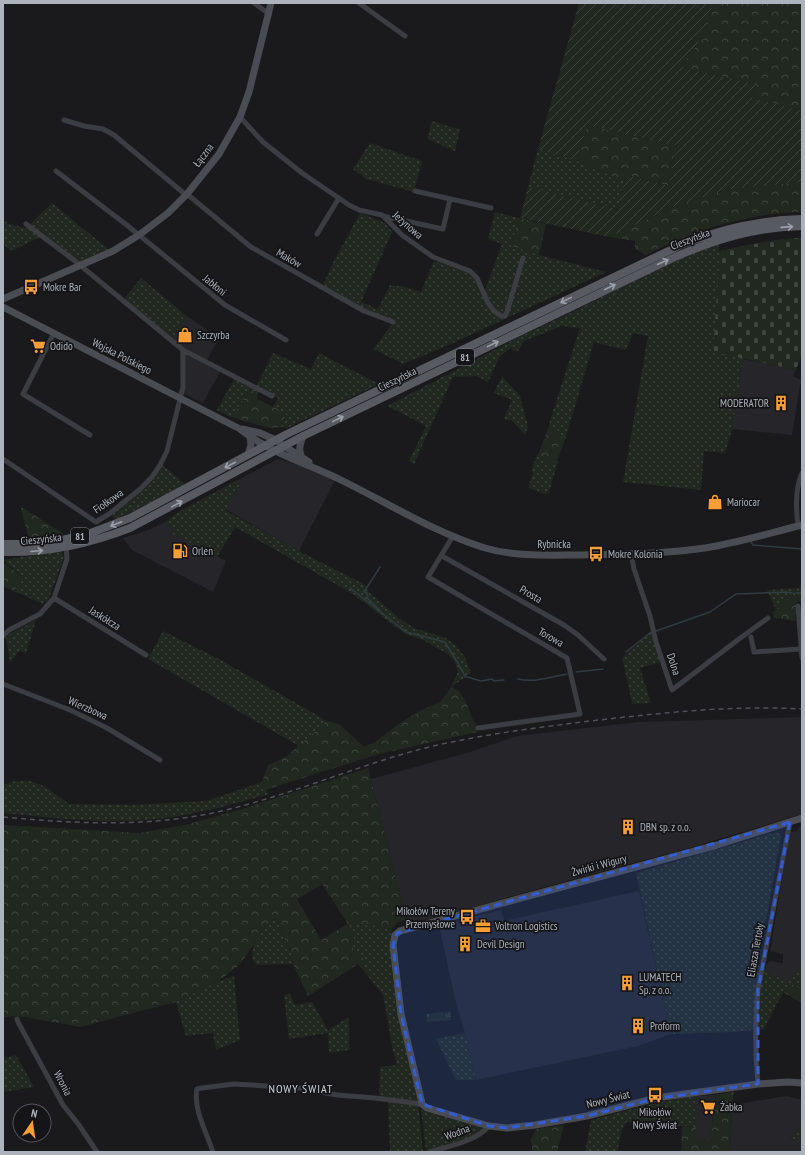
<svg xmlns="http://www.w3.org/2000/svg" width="805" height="1155" font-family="'PT Sans Narrow',sans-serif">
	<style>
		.built { fill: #26262a }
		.grass { fill: url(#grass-dots) }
		.forest { fill: url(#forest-crowns); fill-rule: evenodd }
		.cemetery { fill: url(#cemetery-stones) }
		.park { fill: url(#park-tufts) }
		.garden { fill: url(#garden-furrows) }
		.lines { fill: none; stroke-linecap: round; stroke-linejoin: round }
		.stream { stroke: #2f3c41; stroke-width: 1.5 }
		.street { stroke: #3b3d42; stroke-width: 5 }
		.secondary { stroke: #494c52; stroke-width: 7 }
		.primary { stroke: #575a61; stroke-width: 8 }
		.rail { stroke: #4e5157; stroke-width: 1.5; stroke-dasharray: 5 4; stroke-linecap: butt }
		.oneway { stroke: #9ba1aa }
		.marked { fill: #325dd4; fill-opacity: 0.2; stroke: #325dd4; stroke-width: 3; stroke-dasharray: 8 5; stroke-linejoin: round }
		.labels { text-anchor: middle; stroke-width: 3.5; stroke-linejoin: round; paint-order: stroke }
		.shield { fill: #151518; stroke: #7f848b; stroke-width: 1 }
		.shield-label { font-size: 10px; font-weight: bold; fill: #acb3bc }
		.street-label { font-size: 11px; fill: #acb3bc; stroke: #151518 }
		.poi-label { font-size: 11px; fill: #acb3bc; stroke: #151518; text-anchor: start }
		.neighbourhood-label { font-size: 12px; letter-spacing: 1px; fill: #cdd2d8; stroke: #151518 }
	</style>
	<defs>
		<pattern id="grass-dots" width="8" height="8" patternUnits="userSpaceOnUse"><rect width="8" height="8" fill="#202820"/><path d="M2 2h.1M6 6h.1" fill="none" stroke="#3e453e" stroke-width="1.8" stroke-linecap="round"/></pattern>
		<pattern id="forest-crowns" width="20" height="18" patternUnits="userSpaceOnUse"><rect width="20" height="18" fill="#202820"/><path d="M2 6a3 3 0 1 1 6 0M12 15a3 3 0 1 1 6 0" fill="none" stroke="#3e453e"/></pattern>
		<pattern id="cemetery-stones" width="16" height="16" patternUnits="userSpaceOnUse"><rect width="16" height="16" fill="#202820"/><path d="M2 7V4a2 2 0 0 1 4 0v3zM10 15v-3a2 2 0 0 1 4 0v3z" fill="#3e453e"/></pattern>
		<pattern id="park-tufts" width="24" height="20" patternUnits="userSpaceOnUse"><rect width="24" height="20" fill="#202820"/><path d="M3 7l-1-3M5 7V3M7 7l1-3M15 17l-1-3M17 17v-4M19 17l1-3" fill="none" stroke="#3e453e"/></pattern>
		<pattern id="garden-furrows" width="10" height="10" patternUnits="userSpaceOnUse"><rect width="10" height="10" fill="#202820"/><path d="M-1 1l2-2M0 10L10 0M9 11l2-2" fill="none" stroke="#3e453e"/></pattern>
	</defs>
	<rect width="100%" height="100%" fill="#1a1a1c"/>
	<path class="built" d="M 187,316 L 219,338 L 205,364 L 220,372 L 203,403 L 179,391 L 181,386 L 180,350 L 172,339 Z
		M 743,359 L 796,370 L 793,376 L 801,380 L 792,435 L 732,429 Z
		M 278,459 L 305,467 L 335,480 L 299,551 L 225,509 L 240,486 L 234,482 Z
		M 165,522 L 172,528 L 171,532 L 226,561 L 213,592 L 132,550 L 123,538 L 149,530 Z
		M 802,717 L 802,814 L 683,850 L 610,869 L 437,917 L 407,924 L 371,779 L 470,752 L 517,736 L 639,722 Z
		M 802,826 L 802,961 L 788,984 L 766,971 L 766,965 L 770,961 L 783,963 L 783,954 L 770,951 L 790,832 L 797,831 L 799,827 Z
		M 639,891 L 671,1034 L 638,1046 L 476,1080 L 465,1033 L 455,999 L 439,925 L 501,910 L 504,921 Z
		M 716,1095 L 710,1139 L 696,1140 L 696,1096 Z
		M 787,1096 L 802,1100 L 802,1122 L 790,1138 L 802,1144 L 802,1152 L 730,1152 L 732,1105 Z"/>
	<path class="grass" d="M 432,121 L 460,130 L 455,151 L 427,139 Z
		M 370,143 L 422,161 L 414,192 L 366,179 L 353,169 Z
		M 538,149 L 577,161 L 624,181 L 618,209 L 528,187 Z
		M 52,203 L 108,249 L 79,262 L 44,235 L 12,251 L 3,244 L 3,220 L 9,224 L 26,228 Z
		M 495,212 L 518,218 L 512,246 L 539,255 L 606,272 L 453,343 L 403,364 L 373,349 L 392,324 L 332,297 L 336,292 L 323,285 L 332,265 L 360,213 L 385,223 L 392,232 L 361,302 L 378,309 L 390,285 L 405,287 L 421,292 L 434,261 L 470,273 L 485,290 L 502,244 L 488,239 Z
		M 802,238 L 746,351 L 743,359 L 732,429 L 725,453 L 704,451 L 701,490 L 623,482 L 648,336 L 633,333 L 626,350 L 594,342 L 565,440 L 557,430 L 548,429 L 551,418 L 580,328 L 562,326 L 524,341 L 518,351 L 513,351 L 511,348 L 500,356 L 488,382 L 476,376 L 453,377 L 414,464 L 409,461 L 426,426 L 387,406 L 517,338 L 572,312 L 683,256 L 718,245 L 720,251 C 748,245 774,239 802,238 Z
		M 141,278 L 187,316 L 172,339 L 124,299 Z
		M 273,353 L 311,369 L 319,353 L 379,384 L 287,428 L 281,427 L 286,413 L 273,407 L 278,398 L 256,387 Z
		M 502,376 L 520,396 L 528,426 L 525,435 L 511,420 L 509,420 L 504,419 L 512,400 L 494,393 Z
		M 234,379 L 252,388 L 231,417 L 217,410 Z
		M 537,454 L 550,463 L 557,461 L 558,462 L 548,495 L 528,488 L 533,472 L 531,472 Z
		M 163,465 L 185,484 L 158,499 L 115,520 L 112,515 Z
		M 234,482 L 240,485 L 225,510 L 299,551 L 364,584 L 370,593 L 400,619 L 414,628 L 446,638 L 455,645 L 465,657 L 471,673 L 451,687 L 458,672 L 455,662 L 448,654 L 421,639 L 405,634 L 353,594 L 235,527 L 217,557 L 170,532 L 172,528 L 165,522 L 180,511 Z
		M 61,551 L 64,557 L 61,566 L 48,600 L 43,604 L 14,591 L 24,578 L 3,560 Z
		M 802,586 L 802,595 L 791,597 L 776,610 L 767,590 L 799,588 Z
		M 36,620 L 26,653 L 19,651 L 10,663 L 6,638 L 11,633 Z
		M 163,631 L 219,659 L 327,721 L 299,746 L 148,659 Z
		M 652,631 L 660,662 L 640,668 L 651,703 L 631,704 L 632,702 L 622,658 Z
		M 15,781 L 30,781 L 46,787 L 69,804 L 132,805 L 207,801 L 262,782 L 269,794 C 224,807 178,819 131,821 C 88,822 45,817 3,813 L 3,785 Z
		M 776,832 L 780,834 L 781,836 L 758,965 L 788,983 L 802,961 L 802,987 L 789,985 L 783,992 L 764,1029 L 733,1032 L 671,1034 L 636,873 Z
		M 276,919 L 292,956 L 293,964 L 257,965 L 252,960 L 253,945 L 270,921 Z
		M 348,924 L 367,924 L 392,929 L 390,942 L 418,1102 L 423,1152 L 390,1152 L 388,1103 L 379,1095 L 380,1067 L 397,1065 L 393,1051 L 383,995 L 367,975 L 362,955 L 353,951 L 354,937 Z
		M 234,976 L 240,1040 L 216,1050 L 213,1033 L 186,1036 L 176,1002 L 219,981 Z
		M 290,994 L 295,1005 L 312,1002 L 328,1030 L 349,1017 L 349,1050 L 329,1053 L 328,1033 L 289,1039 L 284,995 Z
		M 465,1033 L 476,1080 L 456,1080 L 436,1039 Z
		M 16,1055 L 34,1087 L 3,1092 L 3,1058 Z
		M 696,1096 L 696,1127 L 626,1122 L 622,1130 L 617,1152 L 585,1152 L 591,1120 L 654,1103 Z
		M 421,1110 L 482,1127 L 482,1129 L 467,1140 L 426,1151 Z
		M 802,1122 L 802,1144 L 790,1138 Z"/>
	<path class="forest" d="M 713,3 L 802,3 L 802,111 L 752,98 L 755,84 L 683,68 C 685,58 692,53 697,44 C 706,29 709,20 713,3 Z
		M 587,125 L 677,146 L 668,186 L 626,175 L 624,181 L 577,161 Z
		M 802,182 L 802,212 C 748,213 694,230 646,255 L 635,249 L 635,241 L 609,237 L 675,206 L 730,189 Z
		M 518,218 L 546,224 L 539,255 L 512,246 Z
		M 252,388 L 258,391 L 257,399 L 286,413 L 281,427 L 269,428 L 231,417 Z
		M 548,429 L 557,430 L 565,440 L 557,461 L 550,463 L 538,455 Z
		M 20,506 L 64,534 L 29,539 Z
		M 3,562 L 24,578 L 14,591 L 3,586 Z
		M 799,595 L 802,595 L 802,601 L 797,602 L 795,621 L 774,618 L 773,612 L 791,597 Z
		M 451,687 L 459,691 L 466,702 L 472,718 L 477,726 L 477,732 L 379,754 L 265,790 L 262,782 L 268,765 L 286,757 L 327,721 L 339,724 L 364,747 L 375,742 L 400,723 L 422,710 L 441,701 Z
		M 368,768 L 406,920 L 398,922 L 392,929 L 367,924 L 349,924 L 354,937 L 353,951 L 362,955 L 367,975 L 358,964 L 308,996 L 293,964 L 292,956 L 276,919 L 270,921 L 240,964 L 219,981 L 176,1002 L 80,1027 L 25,1017 L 12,1016 L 3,1018 L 3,825 L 140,833 L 189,824 L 249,807 ZM 322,884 L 348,924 L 321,940 L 297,899 Z
		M 789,984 L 802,987 L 802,1003 L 783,992 Z
		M 734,1091 L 732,1105 L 730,1152 L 681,1152 L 682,1127 L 696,1127 L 697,1140 L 710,1139 L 716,1095 Z
		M 564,1125 L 557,1152 L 532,1152 L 532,1144 L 530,1141 L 536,1129 Z"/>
	<path class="cemetery" d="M 802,238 L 802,354 L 796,370 L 713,352 L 720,252 C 747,245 774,239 802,238 Z"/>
	<path class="park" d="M 451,1011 L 451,1020 L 427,1022 L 427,1014 Z"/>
	<path class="garden" d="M 579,3 L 713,3 C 709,20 706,29 697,44 C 692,53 685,58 683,68 L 755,84 L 752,98 L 802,111 L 802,182 L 730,189 L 675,206 L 609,237 L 520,218 L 528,187 L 617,209 L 626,175 L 668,186 L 677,146 L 587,125 L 577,161 L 538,149 Z"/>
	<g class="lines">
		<path class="stream" d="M 751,542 L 753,545 L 802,549
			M 380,567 L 364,592 L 367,593 L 368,599 L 380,610
			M 350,588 L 406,632 L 445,642 L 463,672 L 465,677 L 467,677 L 481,681 L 492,679 L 494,681 L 504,680
			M 796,593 L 802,593
			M 656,631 L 710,612 L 736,594 L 786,592 L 792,593
			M 626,652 L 651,632
			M 576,672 L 603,669
			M 518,679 C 534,683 551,677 567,674"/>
		<path class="street" d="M 254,3 L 269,14
			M 359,3 L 405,36
			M 240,117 L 263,142 L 302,173 L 349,205 L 359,210 L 382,215 L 402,235 L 433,257 L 470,271 L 477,278 L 488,303 L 494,311 L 501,316 L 505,316 L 507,312 L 523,258
			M 64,120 L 84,126 L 103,129 L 114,135 L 186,195
			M 56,171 L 128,226 L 225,305 L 286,340
			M 415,191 L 491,208
			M 187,194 L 251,247 L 364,311 L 393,322
			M 383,216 L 443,229 L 450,199
			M 317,234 L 339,198
			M 54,333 L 23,394 L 90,435
			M 183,350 L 272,396
			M 3,459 L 96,522 L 109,514 L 139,490 L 152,477 L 160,465 L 167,451 L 183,387 L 183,350 L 75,261 L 26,224
			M 798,526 C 796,510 795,488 802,473
			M 453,536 L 428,577 L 567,658 L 580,714 L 478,728
			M 631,553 L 634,569 L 650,616 L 656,642 L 672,690 L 739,639 L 768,618
			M 442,556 L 564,625 L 578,635 L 604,659
			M 54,598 L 146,655
			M 798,606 L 802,658
			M 3,636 L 9,630 L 40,614 L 54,598 L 67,559 L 66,547
			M 751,637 L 754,652 L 801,649
			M 3,684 L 70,710 L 107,728 L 160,760
			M 17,1019 L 18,1022 L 63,1105 L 79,1125 L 97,1152
			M 758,1084 C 755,1052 755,1021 758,990 L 790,822
			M 213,1152 C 207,1133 193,1110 197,1089 L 202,1088 L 234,1084 L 299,1088 L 337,1095 L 375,1098 L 422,1104
			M 430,1152 C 449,1146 475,1142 489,1126"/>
		<path class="secondary" d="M 3,299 L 113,251 L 139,235 L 168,213 L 187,194 L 219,154 L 240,117 L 249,92 L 271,3
			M 3,307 L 240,429 C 271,454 310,464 345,482 C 391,505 436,533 485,548 C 516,557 549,555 581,555 C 622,554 664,554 705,548 C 738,543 770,533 802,525
			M 242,429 L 260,433 L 276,440 L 284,446 L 309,462
			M 248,455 L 251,445 L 250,436
			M 302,458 C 298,449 300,445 303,436
			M 802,818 L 717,845 L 400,931 L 395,935 L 393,945 L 401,1014 L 421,1099 L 422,1104 L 427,1108 L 489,1126 L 507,1128 L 535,1125 L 587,1116 L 656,1098 L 758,1084 L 788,1082 L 802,1083"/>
		<path class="primary" d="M 3,544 L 25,544 L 58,541 L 88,534 L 130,518 L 287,434 L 683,244 C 724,229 759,220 802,219
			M 3,552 C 48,553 89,544 130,528 L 303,436 L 675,257 C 716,239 756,227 802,226"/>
		<path class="rail" d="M 3,817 C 79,824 155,828 230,809 C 295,793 357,766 421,749 C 477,735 534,728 590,721 C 661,713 731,705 802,709"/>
	</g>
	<defs><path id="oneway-shaft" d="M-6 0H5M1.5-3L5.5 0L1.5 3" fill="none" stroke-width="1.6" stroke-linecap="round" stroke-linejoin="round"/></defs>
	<g class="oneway">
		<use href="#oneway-shaft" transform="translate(787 227) rotate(-4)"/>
		<use href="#oneway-shaft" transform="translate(663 262) rotate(-25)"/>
		<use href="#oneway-shaft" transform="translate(610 287) rotate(-26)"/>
		<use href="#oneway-shaft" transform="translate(566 300) rotate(154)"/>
		<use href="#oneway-shaft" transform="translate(493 344) rotate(-26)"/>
		<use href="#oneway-shaft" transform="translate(338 419) rotate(-26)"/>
		<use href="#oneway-shaft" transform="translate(230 465) rotate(152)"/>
		<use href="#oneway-shaft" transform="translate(177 504) rotate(-29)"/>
		<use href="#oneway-shaft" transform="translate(116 524) rotate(158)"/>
		<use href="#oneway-shaft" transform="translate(37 551) rotate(-5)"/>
	</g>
	<path class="marked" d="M 790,822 L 758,990 L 758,1084 L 654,1099 L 587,1116 L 507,1128 L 489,1126 L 422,1104 L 401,1014 L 393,945 L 397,933 Z"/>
	<defs>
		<g id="bus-bare" transform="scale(1.2)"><path d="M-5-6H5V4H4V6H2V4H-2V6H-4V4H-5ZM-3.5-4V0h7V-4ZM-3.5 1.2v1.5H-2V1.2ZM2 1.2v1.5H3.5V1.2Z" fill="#f79e37" stroke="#151518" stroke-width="2.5" paint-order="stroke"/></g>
		<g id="shop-bare" transform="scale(1.2)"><path d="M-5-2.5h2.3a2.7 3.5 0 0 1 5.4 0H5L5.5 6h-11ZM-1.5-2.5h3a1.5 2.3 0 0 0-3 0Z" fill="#f79e37" stroke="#151518" stroke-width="2.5" paint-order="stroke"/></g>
		<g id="supermarket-bare" transform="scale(1.2)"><path d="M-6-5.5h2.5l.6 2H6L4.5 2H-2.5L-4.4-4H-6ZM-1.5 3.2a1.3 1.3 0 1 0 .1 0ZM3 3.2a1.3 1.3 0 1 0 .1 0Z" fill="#f79e37" stroke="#151518" stroke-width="2.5" paint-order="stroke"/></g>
		<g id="building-bare" transform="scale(1.2)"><path d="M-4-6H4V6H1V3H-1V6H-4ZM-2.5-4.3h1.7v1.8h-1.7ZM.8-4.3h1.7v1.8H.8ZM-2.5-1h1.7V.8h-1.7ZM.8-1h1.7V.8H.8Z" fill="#f79e37" stroke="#151518" stroke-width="2.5" paint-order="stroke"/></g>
		<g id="fuel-bare" transform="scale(1.2)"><path d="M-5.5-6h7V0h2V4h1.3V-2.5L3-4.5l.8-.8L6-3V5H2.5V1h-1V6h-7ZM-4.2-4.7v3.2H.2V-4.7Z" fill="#f79e37" stroke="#151518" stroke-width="2.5" paint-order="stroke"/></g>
		<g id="office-bare" transform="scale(1.2)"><path d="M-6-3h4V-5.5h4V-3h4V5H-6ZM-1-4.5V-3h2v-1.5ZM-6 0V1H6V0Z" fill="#f79e37" stroke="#151518" stroke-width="2.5" paint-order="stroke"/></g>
	</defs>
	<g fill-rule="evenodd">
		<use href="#bus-bare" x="31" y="287"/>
		<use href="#shop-bare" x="185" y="335"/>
		<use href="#supermarket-bare" x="38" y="346"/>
		<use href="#building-bare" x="781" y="403"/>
		<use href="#shop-bare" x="715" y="502"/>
		<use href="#fuel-bare" x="180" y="551"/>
		<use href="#bus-bare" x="596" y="554"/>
		<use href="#building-bare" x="628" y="827"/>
		<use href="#bus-bare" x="467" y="917"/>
		<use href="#office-bare" x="483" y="926"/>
		<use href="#building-bare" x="465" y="944"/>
		<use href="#building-bare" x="627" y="983"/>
		<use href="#building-bare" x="638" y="1026"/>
		<use href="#bus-bare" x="655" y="1095"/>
		<use href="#supermarket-bare" x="708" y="1107"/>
	</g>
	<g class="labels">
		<g class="shield">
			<rect x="456" y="349" width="18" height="16" rx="3"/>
			<rect x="71" y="528" width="18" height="16" rx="3"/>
		</g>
		<g class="shield-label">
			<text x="465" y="361">81</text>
			<text x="80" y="540">81</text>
		</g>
		<g class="street-label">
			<text transform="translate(203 155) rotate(-53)" y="4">Łączna</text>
			<text transform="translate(408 225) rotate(41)" y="4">Jeżynowa</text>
			<text transform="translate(690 239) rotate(-21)" y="4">Cieszyńska</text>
			<text transform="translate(289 258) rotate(30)" y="4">Maków</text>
			<text transform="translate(215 285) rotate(39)" y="4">Jabłoni</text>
			<text transform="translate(122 356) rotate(27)" y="4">Wojska Polskiego</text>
			<text transform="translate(397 379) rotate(-26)" y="4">Cieszyńska</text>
			<text transform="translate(108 501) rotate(-35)" y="4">Fiołkowa</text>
			<text transform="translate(41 539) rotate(-6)" y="4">Cieszyńska</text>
			<text x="554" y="548">Rybnicka</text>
			<text transform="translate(531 594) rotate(30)" y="4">Prosta</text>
			<text transform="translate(105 618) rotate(32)" y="4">Jaskółcza</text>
			<text transform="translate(551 637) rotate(30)" y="4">Torowa</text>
			<text transform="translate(674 664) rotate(72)" y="4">Dolna</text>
			<text transform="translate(88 708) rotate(24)" y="4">Wierzbowa</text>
			<text transform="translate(599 865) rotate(-15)" y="4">Żwirki i Wigury</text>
			<text transform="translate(755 950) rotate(-80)" y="4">Eliasza Tertoły</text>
			<text transform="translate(63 1083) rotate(62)" y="4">Wronia</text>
			<text transform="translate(608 1099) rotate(-14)" y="4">Nowy Świat</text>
			<text transform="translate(457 1132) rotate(-20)" y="4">Wodna</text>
		</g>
		<g class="poi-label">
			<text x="43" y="291">Mokre Bar</text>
			<text x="197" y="339">Szczyrba</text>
			<text x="50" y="350">Odido</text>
			<text x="769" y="407" text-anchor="end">MODERATOR</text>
			<text x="727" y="506">Mariocar</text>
			<text x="192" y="555">Orlen</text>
			<text x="608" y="558">Mokre Kolonia</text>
			<text x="640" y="831">DBN sp. z o.o.</text>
			<text x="455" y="915" text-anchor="end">Mikołów Tereny<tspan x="455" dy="13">Przemysłowe</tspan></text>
			<text x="495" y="930">Voltron Logistics</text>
			<text x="477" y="948">Devil Design</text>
			<text x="639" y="981">LUMATECH<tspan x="639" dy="13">Sp. z o.o.</tspan></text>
			<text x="650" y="1030">Proform</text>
			<text x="720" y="1111">Żabka</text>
			<text x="655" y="1116" text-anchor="middle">Mikołów<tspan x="655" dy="13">Nowy Świat</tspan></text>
		</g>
		<g class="neighbourhood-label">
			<text x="301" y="1093">NOWY ŚWIAT</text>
		</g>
	</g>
	<rect width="805" height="1155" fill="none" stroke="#acb3bc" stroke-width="8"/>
	<g transform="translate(32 1123) rotate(13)"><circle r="19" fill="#151518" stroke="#51545a"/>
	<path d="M0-3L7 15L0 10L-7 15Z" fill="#f79e37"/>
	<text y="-6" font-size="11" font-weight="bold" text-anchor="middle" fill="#acb3bc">N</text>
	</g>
</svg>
